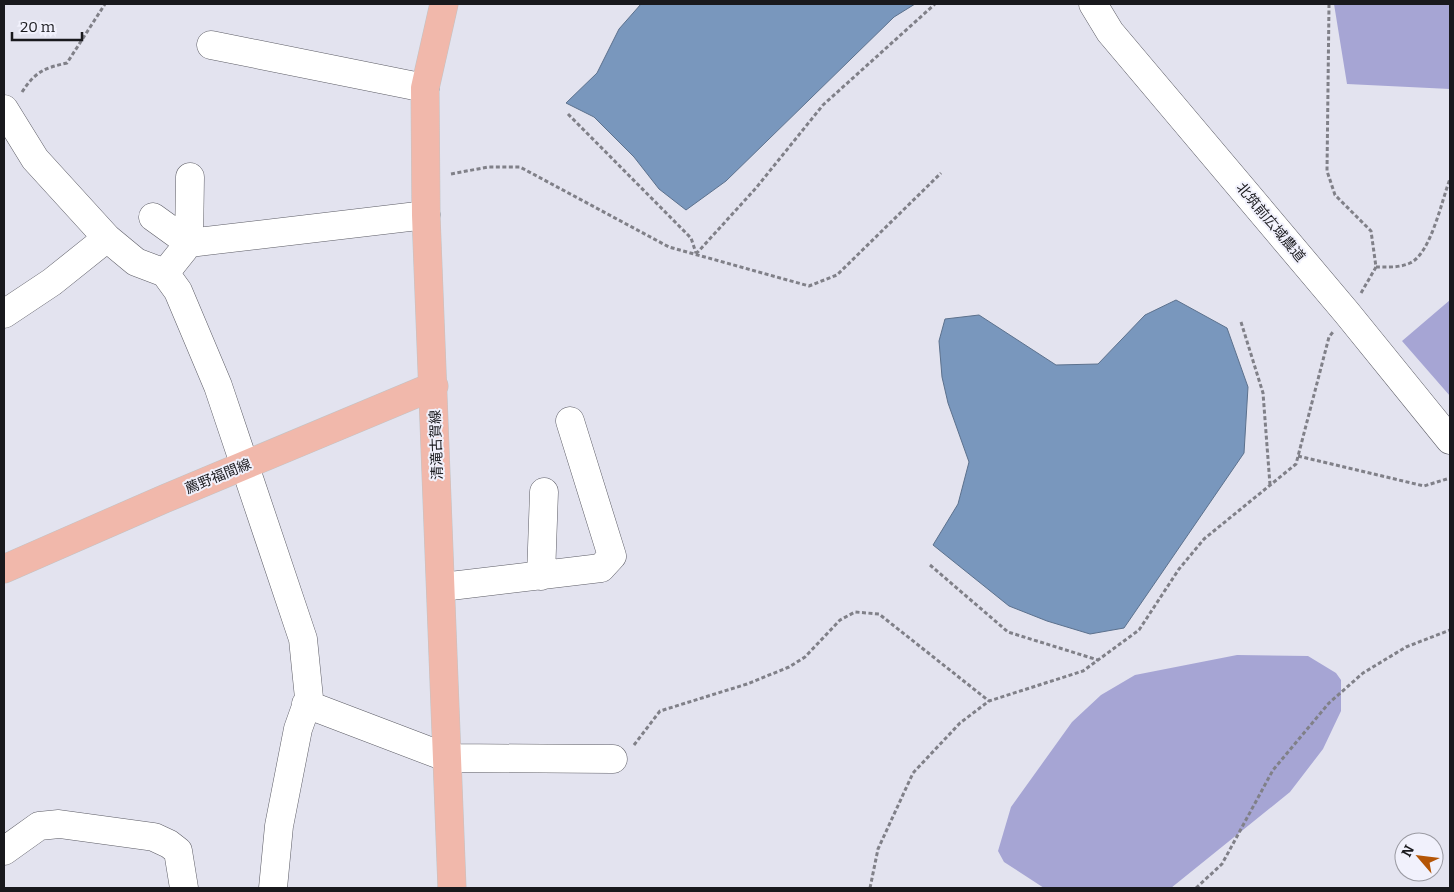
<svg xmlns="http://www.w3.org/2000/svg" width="1454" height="892" font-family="Bitter,'Noto Sans JP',serif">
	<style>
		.forest { fill: #a6a5d4 }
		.water { fill: #7997bd; stroke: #5c718d }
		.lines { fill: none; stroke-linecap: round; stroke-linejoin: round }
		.minor-casing { stroke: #5c5c65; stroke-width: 29 }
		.major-casing { stroke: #c3c3c4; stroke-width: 29 }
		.path { stroke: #808088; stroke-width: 3; stroke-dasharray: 4 2.5; stroke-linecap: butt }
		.minor { stroke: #fff; stroke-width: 28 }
		.major { stroke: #f1b8ab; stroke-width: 28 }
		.labels { text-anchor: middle; stroke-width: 4; stroke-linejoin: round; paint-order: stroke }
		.street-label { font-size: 14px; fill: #19191d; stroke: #f1f1fc }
	</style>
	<rect width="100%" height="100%" fill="#e3e3ef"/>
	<path class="forest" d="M 1334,4 L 1450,4 L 1450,89 L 1347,84 Z
		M 1450,300 L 1450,396 L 1402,341 Z
		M 1237,655 L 1308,656 L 1336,673 L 1341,680 L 1341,711 L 1323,749 L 1290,792 L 1171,888 L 1044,888 L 1004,862 L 998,851 L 1011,807 L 1072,722 L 1101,695 L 1135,675 Z"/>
	<path class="water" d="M 641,4 L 915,4 L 894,17 L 726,181 L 686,210 L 659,189 L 634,157 L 594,117 L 566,103 L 597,73 L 619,29 Z
		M 1176,300 L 1227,328 L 1248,387 L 1244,453 L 1124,628 L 1090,634 L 1047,621 L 1009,606 L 933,545 L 958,504 L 969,462 L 948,403 L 942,377 L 939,341 L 945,319 L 979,315 L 1056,365 L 1098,364 L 1145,315 Z"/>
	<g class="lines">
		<g class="minor-casing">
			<path id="minor" d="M 1093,4 L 1110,32 L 1347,313 L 1450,440
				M 211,45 L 425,88
				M 4,109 L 35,159 L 107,238 L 136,262 L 165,273 L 178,291 L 218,386 L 303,639 L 309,698 L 298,729 L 279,826 L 273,888
				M 153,217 L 189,243
				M 189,243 L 190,177
				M 165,273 L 189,243 L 426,215
				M 4,314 L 52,282 L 107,238
				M 541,576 L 544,492
				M 442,587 L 601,568 L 612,556 L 570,421
				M 306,704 L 448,758 L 613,759
				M 4,851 L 39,826 L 59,824 L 154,837 L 169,844 L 178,851 L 184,888"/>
		</g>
		<g class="major-casing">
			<path id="major" d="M 444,4 L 425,88 L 426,215 L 452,888
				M 4,569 L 164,499 L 434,386"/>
		</g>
		<path class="path" d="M 1329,4 L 1327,171 L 1335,195 L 1371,231 L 1376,267 L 1361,293
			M 22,92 C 35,72 44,68 67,63 L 105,4
			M 568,114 L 691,238 L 696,253
			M 451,174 L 488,167 L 520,167 L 669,247 L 809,286 L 837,275 L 941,173
			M 696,254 L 756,188 L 823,105 L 935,4
			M 1376,267 C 1387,267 1399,268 1410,263 C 1431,254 1442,199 1450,179
			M 1241,322 L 1263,393 L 1270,485
			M 1298,456 L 1424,486 L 1450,478
			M 930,565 L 1008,632 L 1098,660
			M 634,745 L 660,711 L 747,684 L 789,667 L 805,657 L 840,620 L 855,612 L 879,614 L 989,701
			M 870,888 L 878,849 L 913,773 L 960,723 L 989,701 L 1083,671 L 1139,630 L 1179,569 L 1204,539 L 1296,464 L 1329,337 L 1333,332
			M 1196,888 L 1222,864 L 1273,770 L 1329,703 L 1363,673 L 1406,647 L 1450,630"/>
		<use href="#minor" class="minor"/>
		<use href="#major" class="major"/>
	</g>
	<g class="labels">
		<g class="street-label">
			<text transform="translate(1271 222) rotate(50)" y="5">北筑前広域農道</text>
			<text transform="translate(436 445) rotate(-92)" y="5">清滝古賀線</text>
			<text transform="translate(218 476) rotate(-22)" y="5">薦野福間線</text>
		</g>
	</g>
	<rect width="1454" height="892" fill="none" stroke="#19191d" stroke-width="10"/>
	<g transform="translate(1419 857) rotate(298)"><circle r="24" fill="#f1f1fc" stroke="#9b9ba3"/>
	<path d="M0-4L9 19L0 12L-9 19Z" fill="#b45506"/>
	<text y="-8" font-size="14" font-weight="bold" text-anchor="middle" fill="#19191d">N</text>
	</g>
	<path d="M12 32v8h70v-8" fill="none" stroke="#19191d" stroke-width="2.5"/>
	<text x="20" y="32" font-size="15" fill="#19191d" stroke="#f1f1fc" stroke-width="4" paint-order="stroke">20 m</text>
</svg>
